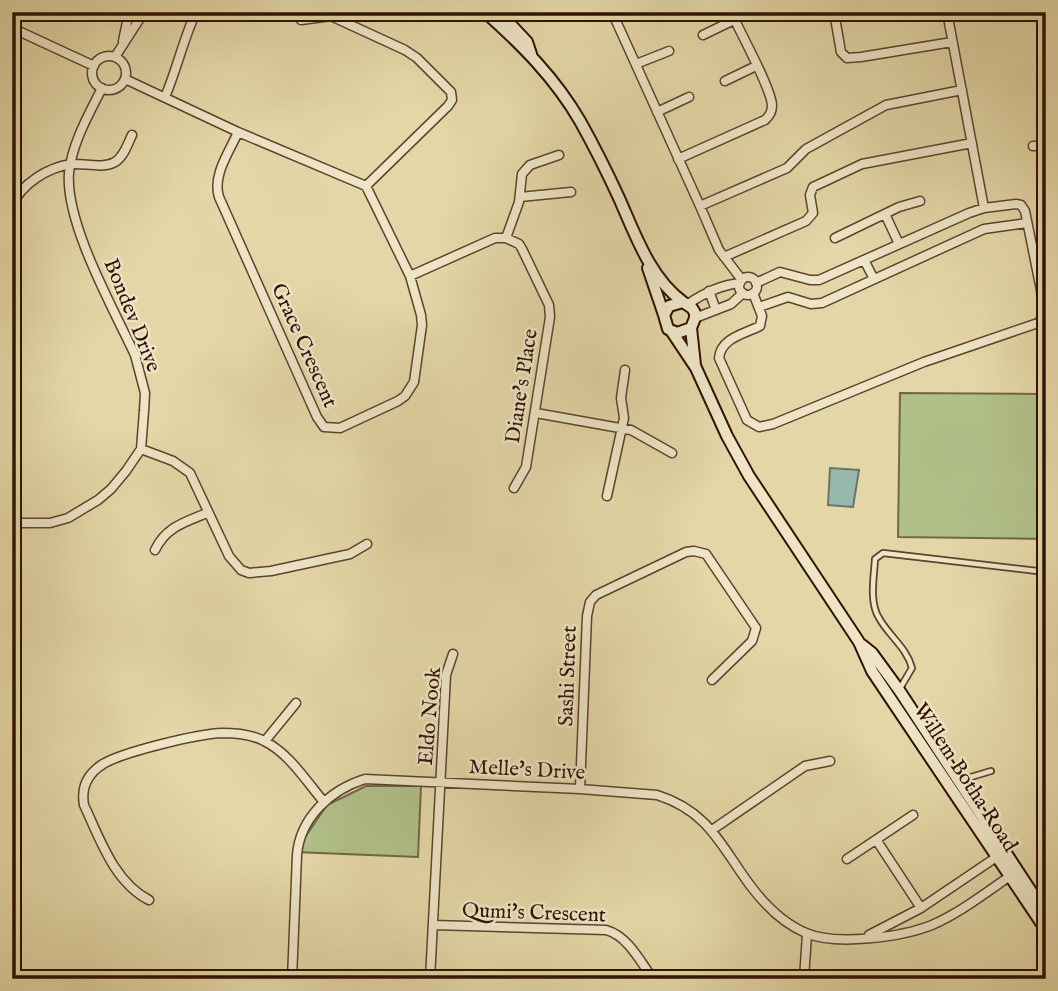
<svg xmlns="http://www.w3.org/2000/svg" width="1058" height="991" font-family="'IM FELL English',serif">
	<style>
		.green { fill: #b1bf89; stroke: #706847; stroke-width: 2 }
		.water { fill: #96b8ad; stroke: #6d756a; stroke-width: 2 }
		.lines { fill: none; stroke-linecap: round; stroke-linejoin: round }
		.lane-casing { stroke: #5d422e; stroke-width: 8 }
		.street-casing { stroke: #5d422e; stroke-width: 11 }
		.secondary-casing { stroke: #301105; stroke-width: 14 }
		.lane { stroke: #ede5c6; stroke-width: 4.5 }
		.street { stroke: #ede5c6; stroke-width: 8 }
		.secondary { stroke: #ede5c6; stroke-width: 10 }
		.labels { text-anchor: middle; stroke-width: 5; stroke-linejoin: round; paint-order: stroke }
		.street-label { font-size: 21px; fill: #301105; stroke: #ede5c6 }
	</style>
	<rect width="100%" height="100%" fill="#e4d7a7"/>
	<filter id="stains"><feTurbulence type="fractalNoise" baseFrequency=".00286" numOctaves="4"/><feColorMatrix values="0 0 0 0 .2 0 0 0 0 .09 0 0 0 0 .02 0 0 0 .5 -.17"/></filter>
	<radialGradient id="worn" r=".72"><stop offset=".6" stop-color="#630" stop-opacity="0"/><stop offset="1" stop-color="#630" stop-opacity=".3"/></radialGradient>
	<path class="green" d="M 900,393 L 1046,394 L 1046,539 L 898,537 Z
		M 366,786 L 421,786 L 418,857 L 295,852 L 327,805 Z"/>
	<path class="water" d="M 830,468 L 859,470 L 853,507 L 828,505 Z"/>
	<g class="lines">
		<g class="lane-casing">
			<path id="lane" d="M 899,690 L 912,668 C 907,648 889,636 879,618 C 869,602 874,577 875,559 L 883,553 L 1046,572
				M 961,780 L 991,771"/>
		</g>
		<g class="street-casing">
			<path id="street" d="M 612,12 L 700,206 L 719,250 L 742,280
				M 834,12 L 841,52 L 847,58 L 861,57 L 952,42
				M 947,12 L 984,208
				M 615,18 L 629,12
				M 301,20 L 331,16 L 405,50 L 417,58 L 451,92 L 452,100 L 448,106 L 366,186
				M 12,28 L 94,66
				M 703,35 L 734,20
				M 123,41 L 129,12
				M92 73a17 17 0 1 1 34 0a17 17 0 1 1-34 0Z
				M 115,57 L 144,12
				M 636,64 L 669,51
				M 1042,70 L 1046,70
				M 125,79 L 238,132
				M 725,81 L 756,66
				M 165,97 C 177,69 183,40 196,12
				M 657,112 L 689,97
				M 238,132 L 366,186 L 410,276 L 421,315 L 422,325 L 414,382 L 405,396 L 398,401 L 340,428 L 324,427 L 317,417 L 219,197 C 212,175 230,151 238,132 Z
				M 1033,146 L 1046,145
				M 678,159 L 765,120 C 770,115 772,112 772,105 C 771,88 740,32 731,12
				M 520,197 L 571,192
				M 12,206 C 21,184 48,167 72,164 C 85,163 103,169 115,162 C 124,157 128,143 132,135
				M 700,206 L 787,168 L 806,149 L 886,105 L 962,90
				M 885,214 L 899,244
				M 506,238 L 519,202 L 522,174 L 530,165 L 559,155
				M 835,238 L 899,207 L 920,201
				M 724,257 L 806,221 L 813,213 L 810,195 L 813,187 L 862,164 L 972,143
				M 864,260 L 874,279
				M 410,276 L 495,238 L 506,238 L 519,244 L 522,249 L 549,305 L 550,317 L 526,467 L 514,488
				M739 286a9 9 0 1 1 18 0a9 9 0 1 1-18 0Z
				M 709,291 L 716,310
				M 753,293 L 762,316 L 760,326 C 744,334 721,338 719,358 L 747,420 L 759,427 L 773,424 L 924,362 L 1038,323 L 1043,318 L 1041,290 L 1025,211 L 1021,205 L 1016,204 L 984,208 L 969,213 L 819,280 L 810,280 L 780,272 L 756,283
				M 688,304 C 704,293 720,285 740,283
				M 759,307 L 788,297 L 811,304 L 822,303 L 984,229 L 1027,223
				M 695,318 L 731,304 L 743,293
				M 536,413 L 631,430 L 672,453
				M 141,449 L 173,461 L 190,473 L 229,556 L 241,570 L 249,573 L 271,571 L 350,554 L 367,544
				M 607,496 L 624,418 L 621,398 L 625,370
				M 12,523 L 50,523 L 68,518 L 98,500 L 111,489 L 126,471 L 141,449 L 144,411 L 145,393 L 135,355 C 113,308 65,223 69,173 C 72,143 89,114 102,88
				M 155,550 C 166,527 185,522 207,513
				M 265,741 L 296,703
				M 580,789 L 587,616 L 590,602 L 596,595 L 686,552 L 694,551 L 706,554 L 756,628 L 752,641 L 712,680
				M 712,830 L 805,766 L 830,761
				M 877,841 L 921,908
				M 847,859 L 913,815
				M 149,900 C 114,882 100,839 84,805 C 81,788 87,774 103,764 C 123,752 197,734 222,733 C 236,733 251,734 264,741 C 289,753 306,781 324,802
				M 434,925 L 606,930 C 628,936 640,961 653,979
				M 869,935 L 921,908 L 1001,854
				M 292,979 L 297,855 C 300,818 330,790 365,779 L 580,789 L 657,795 C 711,812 722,849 753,889 C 767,907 785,924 806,933 C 836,946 902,937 932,925 C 960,913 988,891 1013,874
				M 430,979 L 446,675 L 453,654
				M 804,979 L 807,934"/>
		</g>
		<g class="secondary-casing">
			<path id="secondary" d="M 485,12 C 522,45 555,78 580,121 C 594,146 607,172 619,198 C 635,234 650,278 683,302
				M 499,12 L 527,42 L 531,54
				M 648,268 L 664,315
				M 691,328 L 677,333 L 668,329 L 664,315 L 669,306 L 683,302 L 692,308 L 695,313 L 695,318 L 691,328 L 695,365
				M 672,332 L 696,368 L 727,436 L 749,476 L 859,642 L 872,671 L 1046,930
				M 862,645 L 872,653 L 899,690 L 1046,914"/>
		</g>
		<use href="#lane" class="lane"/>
		<use href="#street" class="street"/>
		<use href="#secondary" class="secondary"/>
	</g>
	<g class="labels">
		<g class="street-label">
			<text transform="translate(133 315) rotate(68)" y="7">Bondev Drive</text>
			<text transform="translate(305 345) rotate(66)" y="7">Grace Crescent</text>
			<text transform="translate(521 386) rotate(-81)" y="7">Diane's Place</text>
			<text transform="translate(567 676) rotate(-88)" y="7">Sashi Street</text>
			<text transform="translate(429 716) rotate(-85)" y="7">Eldo Nook</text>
			<text transform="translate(527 769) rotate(3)" y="7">Melle's Drive</text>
			<text transform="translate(966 777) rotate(57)" y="7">Willem Botha Road</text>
			<text transform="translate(534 912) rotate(2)" y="7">Qumi's Crescent</text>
		</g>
	</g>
	<rect width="1058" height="991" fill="none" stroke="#e4d7a7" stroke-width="42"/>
	<rect x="14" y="14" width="1030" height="963" fill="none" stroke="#301105" stroke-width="3.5"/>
	<rect x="21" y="21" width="1016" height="949" fill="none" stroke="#301105" stroke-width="2"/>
	<rect width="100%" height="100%" filter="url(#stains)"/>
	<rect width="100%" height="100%" fill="url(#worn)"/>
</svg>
